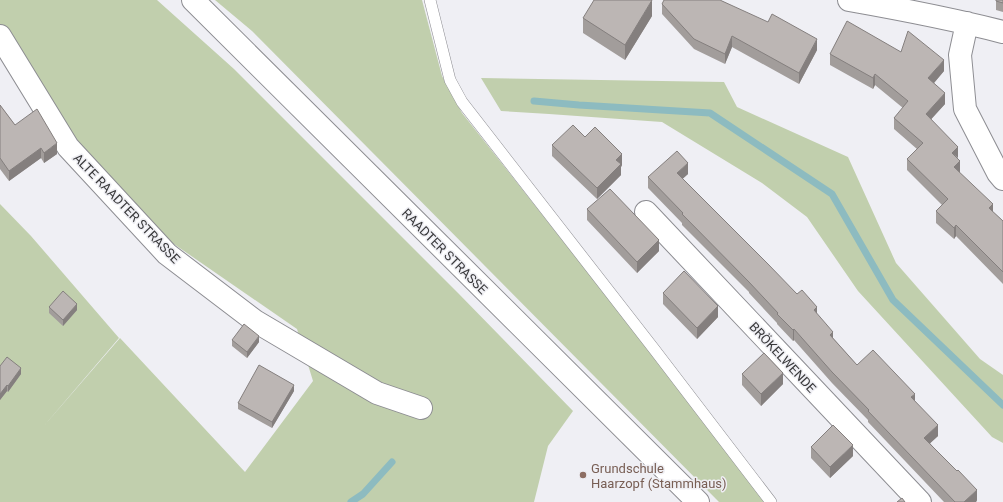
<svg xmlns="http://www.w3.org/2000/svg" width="1003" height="502" font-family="Roboto,sans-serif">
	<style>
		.green { fill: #c1cfad }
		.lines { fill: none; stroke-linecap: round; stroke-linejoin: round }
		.stream { stroke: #8dbbc0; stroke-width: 7 }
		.service-casing { stroke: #8d8d92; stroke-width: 12 }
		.minor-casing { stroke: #8d8d92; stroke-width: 24 }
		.secondary-casing { stroke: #8d8d92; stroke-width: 24 }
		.service { stroke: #fff; stroke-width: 11 }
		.minor { stroke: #fff; stroke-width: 22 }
		.secondary { stroke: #fff; stroke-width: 22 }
		.wall { fill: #a29d9b }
		.shaded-wall { fill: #847f7e }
		.building { fill: #bcb6b4; stroke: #847f7e }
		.education-dot { fill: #8d6e63; stroke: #efeff4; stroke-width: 1.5 }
		.labels { text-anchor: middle; stroke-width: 3; stroke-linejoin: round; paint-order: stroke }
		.street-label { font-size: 13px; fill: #39393b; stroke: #efeff4 }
		.education-label { font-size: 13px; fill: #785e54; stroke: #efeff4; text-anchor: start }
	</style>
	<rect width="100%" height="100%" fill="#efeff4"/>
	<path class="green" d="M 0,0 L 157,0 L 234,69 L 459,294 L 573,411 L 548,446 L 534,502 L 0,502 L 0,204 L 31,236 L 119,338 L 43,427 L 120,338 L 245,472 L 313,381 L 297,329 L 171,242 L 71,143 L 0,29 Z
		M 215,0 L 422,0 L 442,76 L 462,113 L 649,350 L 766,502 L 719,502 L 252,31 Z
		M 481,78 L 724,82 L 737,107 L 848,157 L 896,263 L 980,359 L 1003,375 L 1003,443 L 992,437 L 858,291 L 807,217 L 762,183 L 662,122 L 549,114 L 501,111 Z"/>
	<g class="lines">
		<path class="stream" d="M 534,101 L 579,105 L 710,113 L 832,194 L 893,300 L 1003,405
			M 351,502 L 363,494 L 392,462"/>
		<g class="service-casing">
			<path id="service" d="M 430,0 L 450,80 L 462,102 L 654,349 L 771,502"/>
		</g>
		<g class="minor-casing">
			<path id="minor" d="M 849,0 C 900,9 952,19 1003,32
				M 967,23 L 960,55 L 965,109 L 998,173 L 1003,179
				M 0,36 L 68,147 L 167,254 L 255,321 L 377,393 L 421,408
				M 646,212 L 920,502"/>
		</g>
		<g class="secondary-casing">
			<path id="secondary" d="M 193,0 L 698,502"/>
		</g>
		<use href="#service" class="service"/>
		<use href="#minor" class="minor"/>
		<use href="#secondary" class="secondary"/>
	</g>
	<path class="wall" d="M 1003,0 L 1003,12 L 996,10 L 996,1 Z
		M 722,1 L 817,50 L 799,84 L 732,47 L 725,64 L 694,49 L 662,14 L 662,4 Z
		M 652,16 L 625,60 L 583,33 L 583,18 Z
		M 901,52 L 944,71 L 934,83 L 945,104 L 931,119 L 957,159 L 960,173 L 993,212 L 1003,221 L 1003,284 L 956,236 L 954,239 L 936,223 L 936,211 L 942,205 L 907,170 L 907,159 L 917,149 L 894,129 L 894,118 L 903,108 L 875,85 L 873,89 L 830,65 L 830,54 Z
		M 0,105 L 15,125 L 57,154 L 44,163 L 41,158 L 9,181 L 0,169 Z
		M 585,137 L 622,165 L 621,167 L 621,175 L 597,199 L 552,156 L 552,145 Z
		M 688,174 L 682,179 L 817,315 L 833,338 L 857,365 L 915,401 L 938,436 L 930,443 L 977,500 L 976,502 L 944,502 L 868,422 L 868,420 L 832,383 L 794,340 L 793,341 L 777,324 L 777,323 L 749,293 L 749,292 L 682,225 L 682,223 L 648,188 L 648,177 Z
		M 587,209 L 659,251 L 637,273 L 587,220 Z
		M 663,293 L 718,317 L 697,339 L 663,304 Z
		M 49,307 L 77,310 L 63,326 L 49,313 Z
		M 232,340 L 259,342 L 247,358 L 232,346 Z
		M 0,366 L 21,374 L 8,392 L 7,391 L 0,400 Z
		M 742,374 L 783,384 L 761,406 L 742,385 Z
		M 294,391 L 272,428 L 238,409 L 238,403 Z
		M 811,447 L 853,456 L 830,478 L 811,458 Z"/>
	<path class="shaded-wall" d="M 652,0 L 652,16 L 625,60 L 625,45 Z
		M 732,36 L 732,47 L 725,64 L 725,54 Z
		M 817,39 L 817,50 L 799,84 L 799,73 Z
		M 944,60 L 944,71 L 928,90 L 928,78 Z
		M 875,74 L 875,85 L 873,89 L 873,78 Z
		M 945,93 L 945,104 L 926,125 L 926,114 Z
		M 57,143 L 57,154 L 44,163 L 44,153 Z
		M 958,147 L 958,158 L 952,153 Z
		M 41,148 L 41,158 L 9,181 L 9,171 Z
		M 622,154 L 622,165 L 621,167 L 621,175 L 597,199 L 597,188 L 616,160 Z
		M 960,161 L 960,173 L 954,167 Z
		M 688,163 L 688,174 L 677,184 L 677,173 Z
		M 993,204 L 993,215 L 989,208 Z
		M 956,225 L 956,236 L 954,239 L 954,228 Z
		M 659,240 L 659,251 L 637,273 L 637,262 Z
		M 77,304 L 77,310 L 63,326 L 63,320 Z
		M 718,306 L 718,317 L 697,339 L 697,328 Z
		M 817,307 L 817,318 L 814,310 Z
		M 794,329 L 794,340 L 793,341 L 793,330 Z
		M 833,332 L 833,343 L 830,335 Z
		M 259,336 L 259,342 L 247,358 L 247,352 Z
		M 21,368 L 21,374 L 8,392 L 8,386 Z
		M 783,373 L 783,384 L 761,406 L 761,394 Z
		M 7,385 L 7,391 L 0,400 L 0,394 Z
		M 294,385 L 294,391 L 272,428 L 272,422 Z
		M 915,394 L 915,405 L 911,397 Z
		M 938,425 L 938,436 L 924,449 L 924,438 Z
		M 853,445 L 853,456 L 830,478 L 830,467 Z
		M 977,490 L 977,500 L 976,502 L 964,502 Z"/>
	<path class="building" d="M 594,0 L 652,0 L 625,45 L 583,18 Z
		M 664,0 L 720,0 L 722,1 L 768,22 L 772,14 L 817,39 L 799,73 L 732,36 L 725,54 L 694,39 L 662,4 Z
		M 996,0 L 1003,0 L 1003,3 L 996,1 Z
		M 847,21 L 901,52 L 908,31 L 944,60 L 928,78 L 945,93 L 926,114 L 958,147 L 952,153 L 960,161 L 954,167 L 993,204 L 989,208 L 1003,221 L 1003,272 L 956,225 L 954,228 L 936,211 L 948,199 L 907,159 L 923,143 L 894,118 L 908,101 L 875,74 L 873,78 L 830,54 Z
		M 0,105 L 15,125 L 37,109 L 57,143 L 44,153 L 41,148 L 9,171 L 0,158 Z
		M 573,125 L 585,137 L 595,127 L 622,154 L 616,160 L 621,164 L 597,188 L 552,145 Z
		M 677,151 L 688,163 L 677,173 L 768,264 L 797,294 L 802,290 L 817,307 L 814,310 L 833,332 L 830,335 L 857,365 L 873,350 L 915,394 L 911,397 L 938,425 L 924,438 L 957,471 L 958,470 L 977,490 L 964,502 L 955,502 L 868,411 L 869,410 L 832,372 L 794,329 L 793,330 L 777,314 L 778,313 L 749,282 L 682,214 L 683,213 L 648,177 Z
		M 610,189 L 659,240 L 637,262 L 587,209 Z
		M 684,271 L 718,306 L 697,328 L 663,293 Z
		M 63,291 L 77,304 L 63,320 L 49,307 Z
		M 244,324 L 259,336 L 247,352 L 232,340 Z
		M 764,353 L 783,373 L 761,394 L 742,374 Z
		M 7,357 L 21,368 L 8,386 L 7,385 L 0,394 L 0,366 Z
		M 259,365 L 294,385 L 272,422 L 238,403 Z
		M 833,425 L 853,445 L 830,467 L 811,447 Z
		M 902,498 L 905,502 L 897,502 Z"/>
	<circle class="education-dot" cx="583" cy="475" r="4"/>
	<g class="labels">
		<g class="street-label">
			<text transform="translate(127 208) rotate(46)" y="5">ALTE RAADTER STRASSE</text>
			<text transform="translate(445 251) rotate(45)" y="5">RAADTER STRASSE</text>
			<text transform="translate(783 357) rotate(47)" y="5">BRÖKELWENDE</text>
		</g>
		<g class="education-label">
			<text x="591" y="473">Grundschule<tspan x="591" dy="15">Haarzopf (Stammhaus)</tspan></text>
		</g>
	</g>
</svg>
